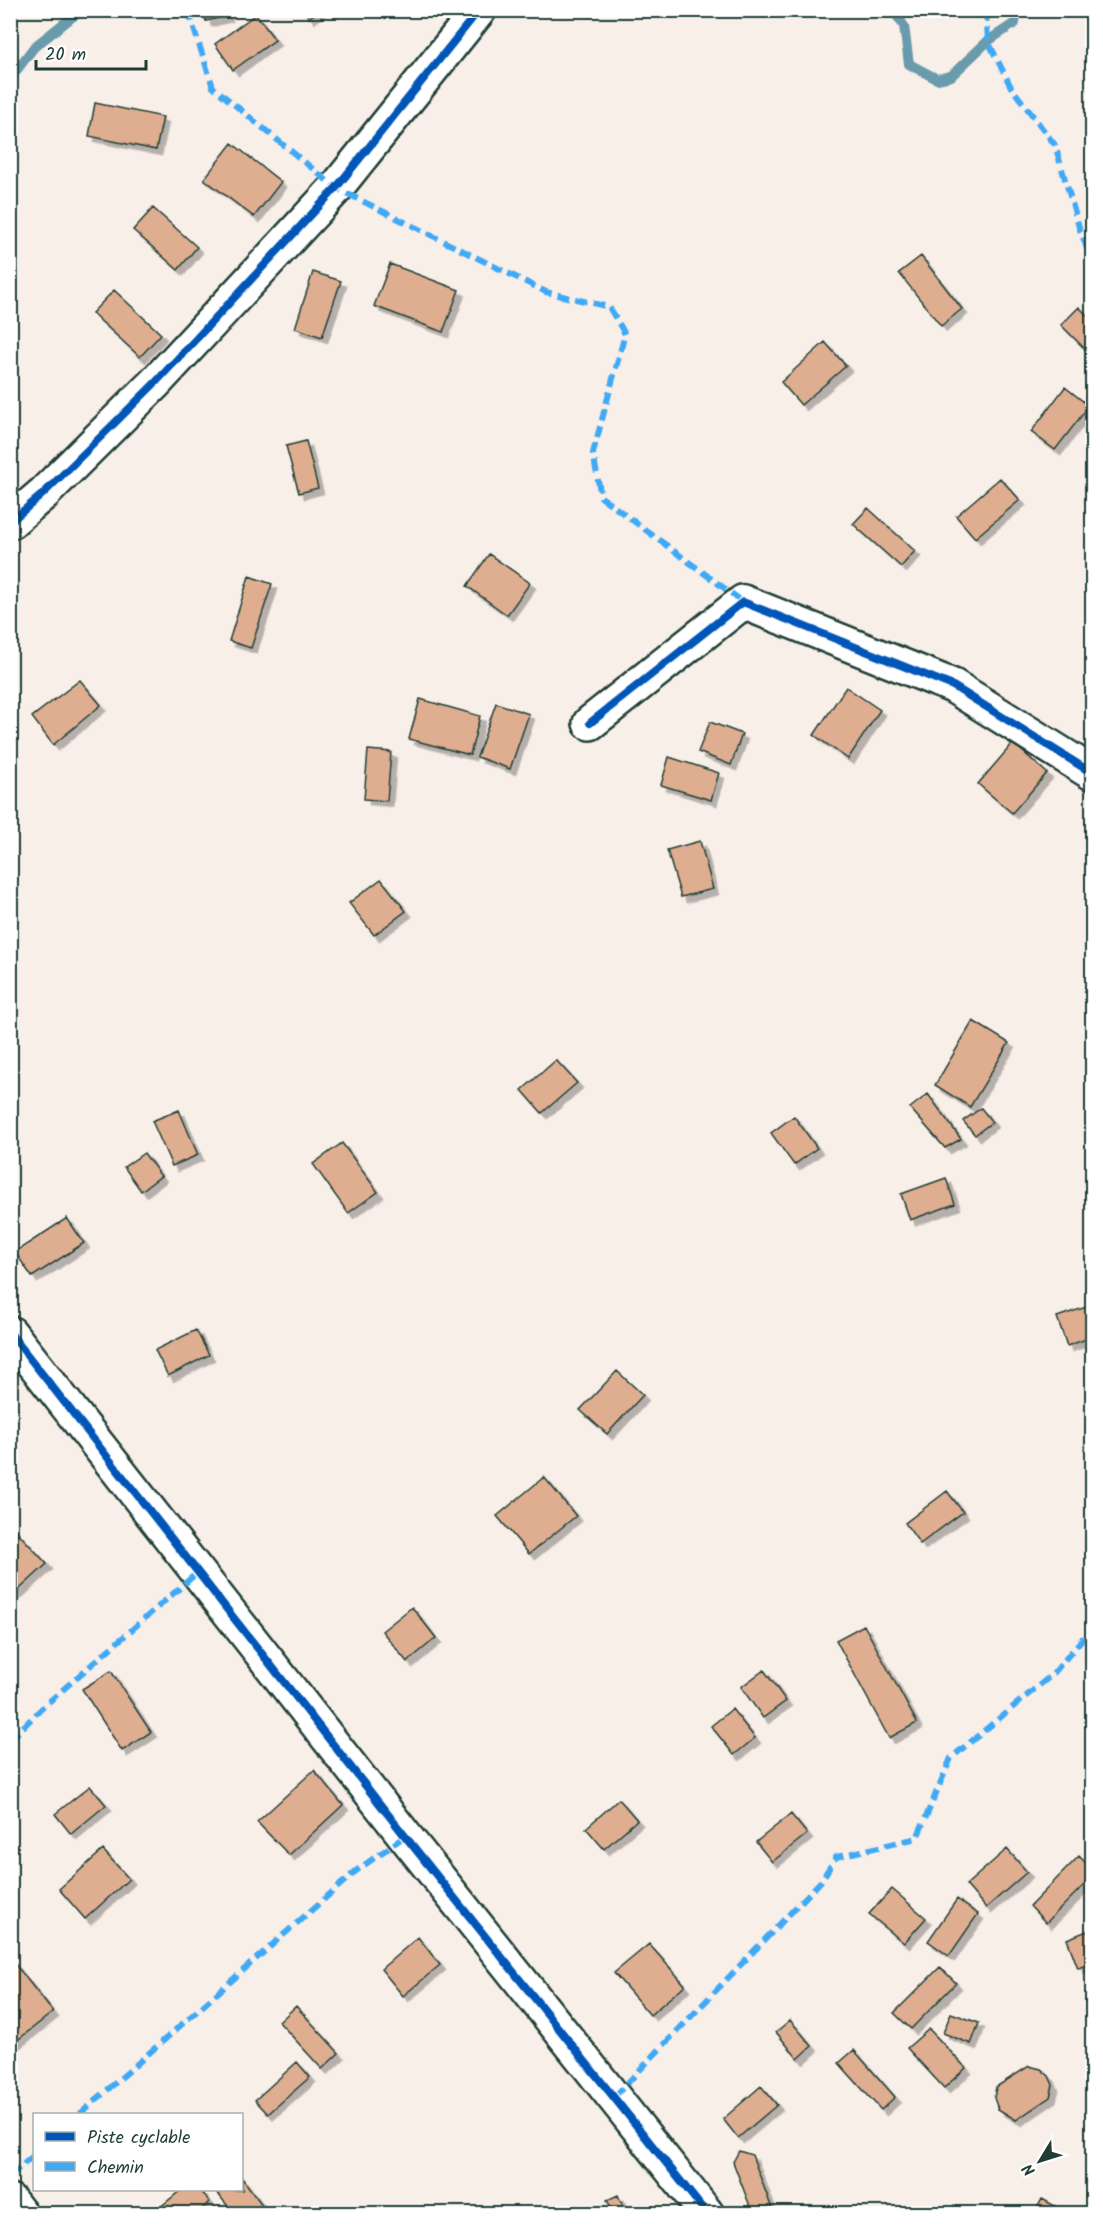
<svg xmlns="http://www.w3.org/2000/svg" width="1103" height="2224" font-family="Kalam,sans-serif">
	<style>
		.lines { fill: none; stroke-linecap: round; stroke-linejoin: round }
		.stream { stroke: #6a9bad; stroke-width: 10 }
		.building { fill: #dfae90; stroke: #1f3d34; stroke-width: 1.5; filter: url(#shadow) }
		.minor-casing { stroke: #1f3d34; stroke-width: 38 }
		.tertiary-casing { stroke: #1f3d34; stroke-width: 38 }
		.minor { stroke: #fff; stroke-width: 33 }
		.tertiary { stroke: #fff; stroke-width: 33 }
		.quiet { stroke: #3fa9f5; stroke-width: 6; stroke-dasharray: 12 6; stroke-linecap: butt }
		.cycleway-casing { stroke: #fff; stroke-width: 11 }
		.cycleway { stroke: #0057b8; stroke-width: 8 }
	</style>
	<defs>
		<filter id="shadow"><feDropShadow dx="5.5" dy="5.5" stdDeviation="0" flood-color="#0004"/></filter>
	</defs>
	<rect width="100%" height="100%" fill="#f9efe9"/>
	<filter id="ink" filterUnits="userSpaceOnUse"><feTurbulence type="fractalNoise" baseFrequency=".0167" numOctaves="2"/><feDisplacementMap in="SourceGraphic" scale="12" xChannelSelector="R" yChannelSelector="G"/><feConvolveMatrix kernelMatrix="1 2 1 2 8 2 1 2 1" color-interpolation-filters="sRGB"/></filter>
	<g filter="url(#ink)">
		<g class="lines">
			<path class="stream" d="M 893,10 L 904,26 L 909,64 L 937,79 L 951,76 L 988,41 L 1015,23 L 1017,10
				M 10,79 L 34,47 L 81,10"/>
		</g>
		<path class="building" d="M 203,10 L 226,10 L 227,16 L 206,21 Z
			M 304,10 L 319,10 L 309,18 Z
			M 256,14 L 275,40 L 233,70 L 215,44 Z
			M 95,103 L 163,117 L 156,150 L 89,136 Z
			M 232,143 L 281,182 L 254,217 L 204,179 Z
			M 153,208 L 197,247 L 178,270 L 133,230 Z
			M 921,256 L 962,309 L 941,326 L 899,273 Z
			M 390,264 L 459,290 L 443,332 L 374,306 Z
			M 313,272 L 341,281 L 322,337 L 295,328 Z
			M 114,290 L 161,334 L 140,357 L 92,313 Z
			M 1079,307 L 1092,320 L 1092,356 L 1061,325 Z
			M 825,342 L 846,366 L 801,405 L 781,382 Z
			M 1065,387 L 1089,406 L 1055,450 L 1031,432 Z
			M 306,441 L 318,488 L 299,493 L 286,446 Z
			M 1000,478 L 1020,500 L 975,538 L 956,516 Z
			M 868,508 L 915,551 L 901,567 L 853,524 Z
			M 489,554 L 530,583 L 507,615 L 467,586 Z
			M 249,576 L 272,584 L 251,648 L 229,641 Z
			M 80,680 L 101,705 L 53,745 L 32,717 Z
			M 846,687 L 880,710 L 848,759 L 814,735 Z
			M 420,699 L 480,716 L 470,755 L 409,739 Z
			M 496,703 L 529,714 L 510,769 L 477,757 Z
			M 710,722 L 742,734 L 731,765 L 698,752 Z
			M 1013,743 L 1047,773 L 1012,813 L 978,784 Z
			M 368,750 L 391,752 L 387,801 L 364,799 Z
			M 669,757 L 719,773 L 711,800 L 661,785 Z
			M 700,841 L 713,889 L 681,897 L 667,850 Z
			M 381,879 L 406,911 L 374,935 L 349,903 Z
			M 973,1021 L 1009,1043 L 970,1107 L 935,1085 Z
			M 556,1060 L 577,1083 L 542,1113 L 522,1090 Z
			M 928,1094 L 961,1139 L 945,1148 L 910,1108 Z
			M 981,1108 L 992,1122 L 975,1135 L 963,1121 Z
			M 179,1110 L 198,1155 L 172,1166 L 152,1121 Z
			M 794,1116 L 817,1148 L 794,1165 L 771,1133 Z
			M 342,1143 L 378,1192 L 348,1213 L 313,1164 Z
			M 144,1153 L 161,1176 L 141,1191 L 124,1167 Z
			M 946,1178 L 955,1204 L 910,1220 L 901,1194 Z
			M 67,1218 L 84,1243 L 32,1277 L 15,1252 Z
			M 1092,1305 L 1092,1337 L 1067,1346 L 1057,1317 Z
			M 196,1330 L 209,1355 L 168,1376 L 155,1350 Z
			M 617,1371 L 643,1395 L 607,1434 L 580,1410 Z
			M 544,1477 L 576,1516 L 529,1554 L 497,1516 Z
			M 947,1491 L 963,1512 L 920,1544 L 905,1523 Z
			M 10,1524 L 47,1564 L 11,1597 L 10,1596 Z
			M 412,1607 L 436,1638 L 407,1662 L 382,1631 Z
			M 864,1625 L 917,1723 L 889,1738 L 836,1640 Z
			M 764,1670 L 786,1701 L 763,1718 L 741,1687 Z
			M 111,1671 L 151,1732 L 122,1751 L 82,1689 Z
			M 732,1709 L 755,1738 L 734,1755 L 711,1726 Z
			M 314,1770 L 343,1805 L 289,1855 L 257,1822 Z
			M 90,1786 L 106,1805 L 71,1834 L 55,1814 Z
			M 619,1799 L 637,1820 L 604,1849 L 586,1828 Z
			M 791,1814 L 807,1834 L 772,1862 L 756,1842 Z
			M 1007,1849 L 1027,1872 L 986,1908 L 966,1885 Z
			M 103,1850 L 129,1879 L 85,1919 L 59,1889 Z
			M 1079,1856 L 1092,1869 L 1092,1877 L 1046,1923 L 1030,1906 Z
			M 892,1889 L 926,1918 L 904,1943 L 869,1914 Z
			M 957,1899 L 978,1914 L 949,1956 L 928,1941 Z
			M 1092,1929 L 1092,1963 L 1078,1968 L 1067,1939 Z
			M 418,1937 L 440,1965 L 403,1996 L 381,1969 Z
			M 649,1944 L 685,1985 L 650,2015 L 614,1973 Z
			M 15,1964 L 53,2012 L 10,2046 L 10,1968 Z
			M 940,1967 L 956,1983 L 911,2029 L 894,2013 Z
			M 296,2006 L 339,2053 L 322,2069 L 279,2022 Z
			M 951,2013 L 979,2023 L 971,2044 L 943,2033 Z
			M 790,2020 L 812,2046 L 798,2059 L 776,2032 Z
			M 929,2029 L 966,2068 L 944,2088 L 907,2048 Z
			M 854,2050 L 895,2097 L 881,2110 L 839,2063 Z
			M 297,2062 L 310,2077 L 268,2114 L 255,2100 Z
			M 1029,2066 L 1041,2069 L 1049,2076 L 1053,2085 L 1050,2097 L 1016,2120 L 998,2109 L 994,2098 L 996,2087 Z
			M 761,2086 L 777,2105 L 738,2138 L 723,2119 Z
			M 739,2151 L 752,2155 L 774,2214 L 753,2214 L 733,2162 Z
			M 242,2178 L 269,2214 L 234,2214 L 215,2190 L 242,2190 Z
			M 181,2190 L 200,2190 L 210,2202 L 196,2214 L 161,2214 L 158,2209 Z
			M 618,2195 L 624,2208 L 614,2213 L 607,2200 Z
			M 1042,2199 L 1059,2208 L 1057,2214 L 1034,2214 Z"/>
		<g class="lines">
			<g class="minor-casing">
				<path id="minor" d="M 10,522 L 44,493 L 156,382 L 336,188 L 479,10
					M 590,723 L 743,602 L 953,686 L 1092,773
					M 10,2201 L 20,2214"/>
			</g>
			<g class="tertiary-casing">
				<path id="tertiary" d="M 10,1333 L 405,1836 L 707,2214"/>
			</g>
			<use href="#minor" class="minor"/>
			<use href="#tertiary" class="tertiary"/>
			<path class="quiet" d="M 189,10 L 192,23 L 213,87 L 336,188 L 546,292 L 609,307 L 625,334 L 593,453 L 601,497 L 743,602
				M 986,10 L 988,41 L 1011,87 L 1055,145 L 1079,227 L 1092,262
				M 10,1740 L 44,1706 L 198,1572
				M 614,2097 L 821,1881 L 836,1857 L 917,1838 L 951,1758 L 1053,1674 L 1092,1627
				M 80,2114 L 356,1871 L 405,1836
				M 10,2176 L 34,2155"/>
			<g class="cycleway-casing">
				<path id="cycleway" d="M 10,522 L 44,493 L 156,382 L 336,188 L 479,10
					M 590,723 L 743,602 L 953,686 L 1092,773
					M 10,1333 L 405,1836 L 707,2214"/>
			</g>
			<use href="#cycleway" class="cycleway"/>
		</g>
	</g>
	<rect width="1103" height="2224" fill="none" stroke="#fff" stroke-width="36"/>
	<rect x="18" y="18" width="1067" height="2188" fill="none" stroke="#1f3d34" stroke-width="2" filter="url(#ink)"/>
	<rect x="33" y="2113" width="210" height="78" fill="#ffffff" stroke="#a5b1ae" stroke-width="1.5"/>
	<rect x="45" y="2132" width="30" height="9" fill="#0057b8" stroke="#a5b1ae" stroke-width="1.5"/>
	<text x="87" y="2143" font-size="18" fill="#1f3d34">Piste cyclable</text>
	<rect x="45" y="2162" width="30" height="9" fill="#3fa9f5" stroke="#a5b1ae" stroke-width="1.5"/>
	<text x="87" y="2173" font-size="18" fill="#1f3d34">Chemin</text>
	<g transform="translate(1040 2161) rotate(232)" stroke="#ffffff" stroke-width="4.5" paint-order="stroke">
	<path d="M0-4.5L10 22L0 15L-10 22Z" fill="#1f3d34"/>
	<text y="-9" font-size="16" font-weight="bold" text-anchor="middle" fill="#1f3d34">N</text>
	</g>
	<path d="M36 60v9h110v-9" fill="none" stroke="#1f3d34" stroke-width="3"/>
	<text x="45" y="60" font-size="18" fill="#1f3d34" stroke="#ffffff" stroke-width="4.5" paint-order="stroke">20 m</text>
</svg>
